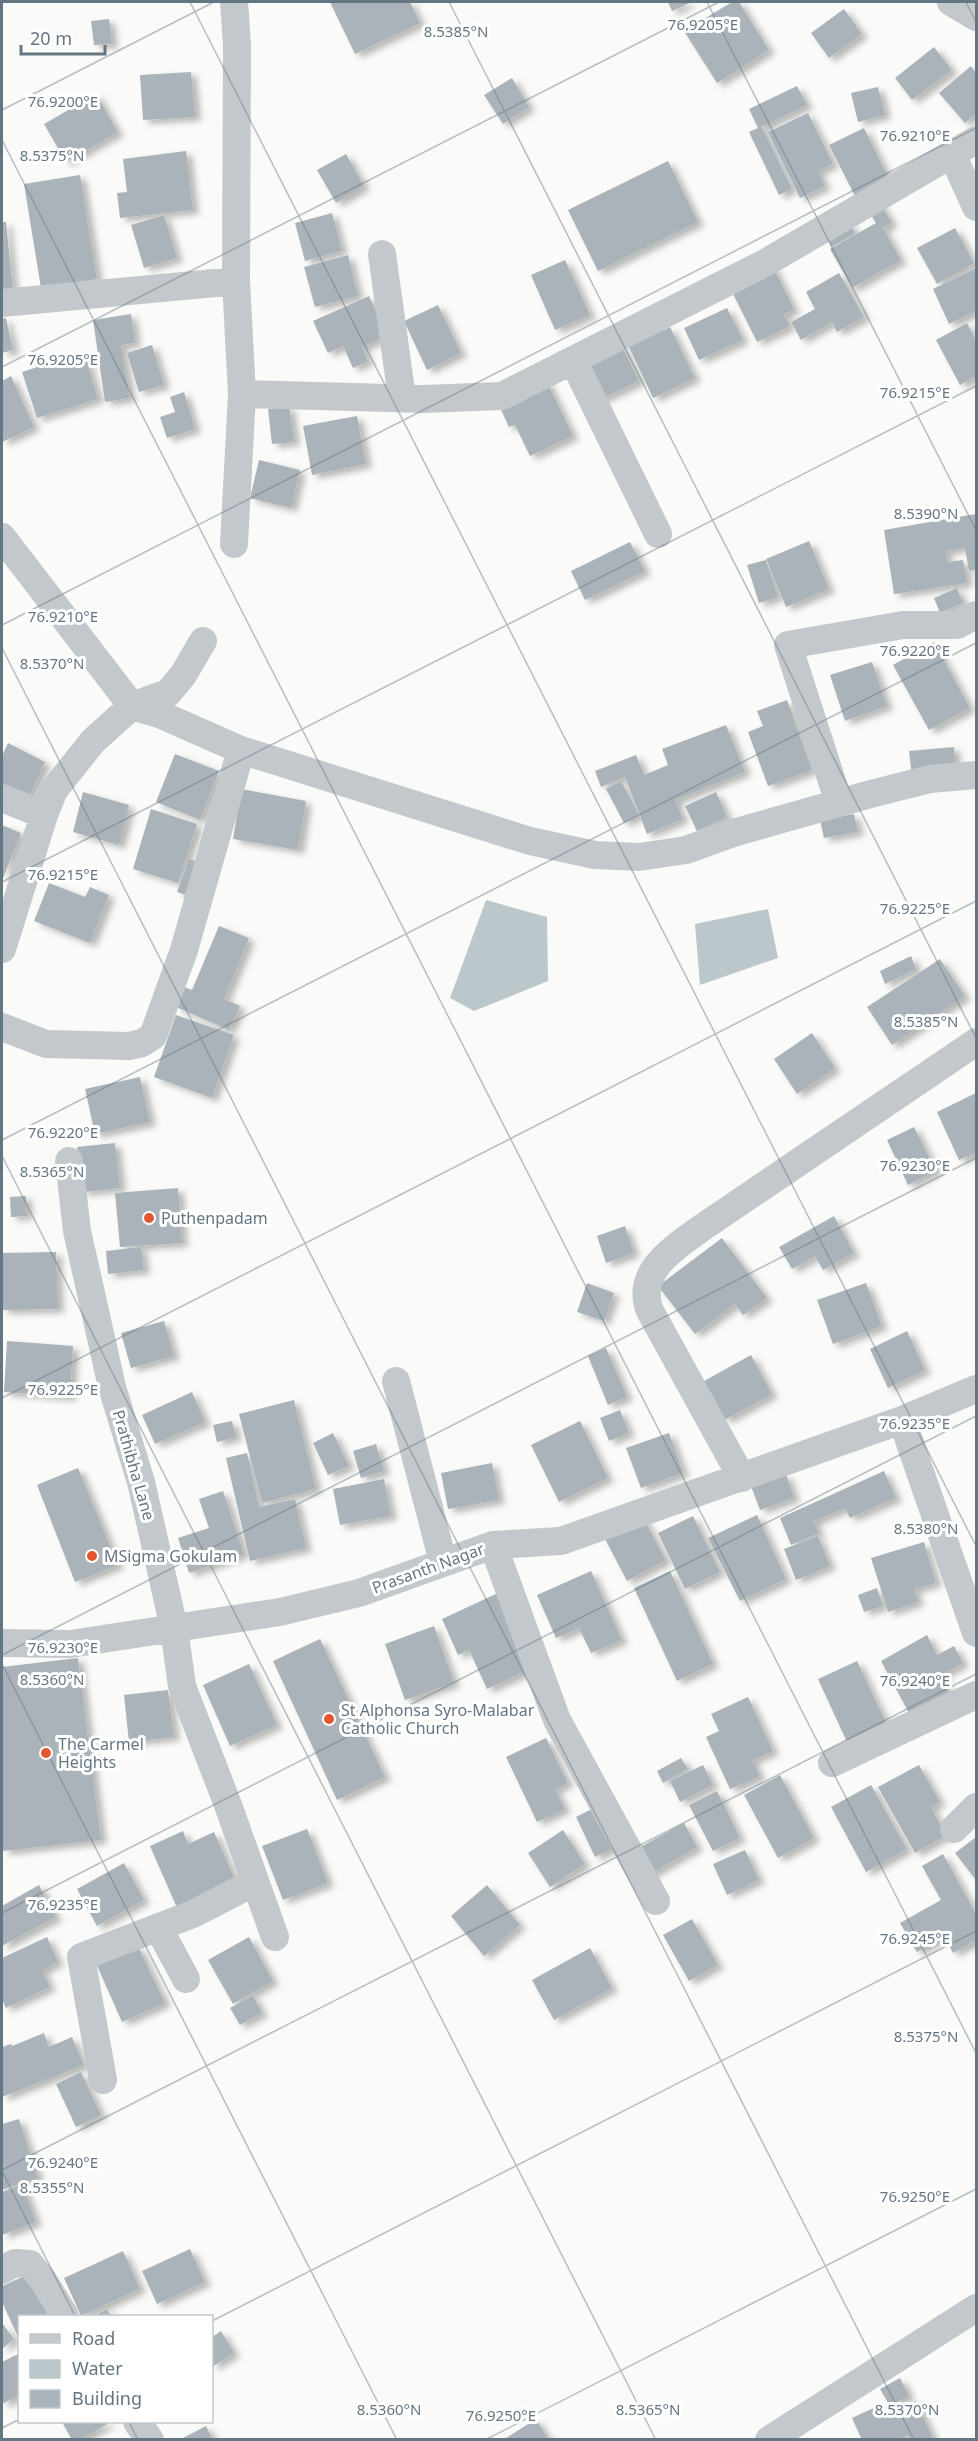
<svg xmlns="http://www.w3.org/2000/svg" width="978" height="2441" font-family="'Noto Sans',sans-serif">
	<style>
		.water { fill: #bbc7cb }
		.building { fill: #aab3b9; filter: url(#shadow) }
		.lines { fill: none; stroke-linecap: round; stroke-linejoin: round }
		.minor { stroke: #c3c8cc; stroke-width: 28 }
		.ticks { fill: none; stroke: #657683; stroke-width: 1.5; stroke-opacity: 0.45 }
		.poi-dot { fill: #e4572e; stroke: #fff; stroke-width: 2 }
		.labels { text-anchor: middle; stroke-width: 6; stroke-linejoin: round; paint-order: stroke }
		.poi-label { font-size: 16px; fill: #657683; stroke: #fff; text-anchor: start }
		.street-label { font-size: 16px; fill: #657683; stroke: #fff }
		.ticks-label { font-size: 15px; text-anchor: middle; fill: #657683; stroke: #fff; stroke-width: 6; stroke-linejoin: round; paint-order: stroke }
	</style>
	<defs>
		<filter id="shadow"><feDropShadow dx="6" dy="4" stdDeviation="3" flood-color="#0004"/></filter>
	</defs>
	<rect width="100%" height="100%" fill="#fafaf8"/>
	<path class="water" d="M 486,900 L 547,917 L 548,981 L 474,1011 L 450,998 Z
		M 768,909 L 778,958 L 700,985 L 695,924 Z"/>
	<path class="building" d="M 330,2 L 410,2 L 420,23 L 355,54 Z
		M 668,2 L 692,2 L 672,11 Z
		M 732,2 L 739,2 L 769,50 L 717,83 L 684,31 Z
		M 844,9 L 862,34 L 829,58 L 811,33 Z
		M 109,19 L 112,44 L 94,45 L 91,21 Z
		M 934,47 L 952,70 L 912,100 L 895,78 Z
		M 971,66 L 976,73 L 975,104 L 976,113 L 965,123 L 939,93 Z
		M 191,72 L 195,117 L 143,120 L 140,75 Z
		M 512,78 L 529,107 L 503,124 L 484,95 Z
		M 797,86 L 807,105 L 762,127 L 792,189 L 779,195 L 749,132 L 758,128 L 749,109 Z
		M 878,87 L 885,115 L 858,122 L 851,93 Z
		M 96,94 L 118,132 L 66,162 L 44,124 Z
		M 808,113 L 833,164 L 818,171 L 825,186 L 800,198 L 768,132 Z
		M 864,128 L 889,179 L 855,196 L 829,145 Z
		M 186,151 L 193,210 L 120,218 L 117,193 L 127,192 L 123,159 Z
		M 346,154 L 364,186 L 336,203 L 317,170 Z
		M 668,161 L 698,222 L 598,271 L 568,210 Z
		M 80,175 L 97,279 L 41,288 L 24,184 Z
		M 877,198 L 892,223 L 883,228 L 901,260 L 852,288 L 830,249 L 876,223 L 865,205 Z
		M 332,213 L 342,251 L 305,261 L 295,223 Z
		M 164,215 L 177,258 L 144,268 L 131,225 Z
		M 2,222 L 6,222 L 13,290 L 2,291 Z
		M 849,222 L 855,233 L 832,247 L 826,236 Z
		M 955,228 L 974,263 L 937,284 L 917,248 Z
		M 348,255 L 358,296 L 315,307 L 304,267 Z
		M 565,260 L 590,315 L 555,330 L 531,275 Z
		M 771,263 L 794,309 L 784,315 L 790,326 L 757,342 L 728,284 Z
		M 976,268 L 976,311 L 949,324 L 933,289 Z
		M 839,273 L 864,317 L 837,332 L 832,322 L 801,340 L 791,322 L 815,309 L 806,292 Z
		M 369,296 L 387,336 L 362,347 L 368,361 L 353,368 L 343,346 L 328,353 L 313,321 Z
		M 438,305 L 461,353 L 427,370 L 404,321 Z
		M 727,308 L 743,340 L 699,360 L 684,328 Z
		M 131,314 L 135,343 L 121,345 L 130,398 L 105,402 L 93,320 Z
		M 6,318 L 13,350 L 2,353 L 2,319 Z
		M 967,323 L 976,341 L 976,376 L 960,385 L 936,340 Z
		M 670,327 L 695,378 L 653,398 L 629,347 Z
		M 620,342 L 639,381 L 600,400 L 580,361 Z
		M 152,345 L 164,385 L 139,392 L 127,353 Z
		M 84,352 L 98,399 L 37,418 L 22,372 Z
		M 11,376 L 34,427 L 2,442 L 2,381 Z
		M 546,380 L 573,436 L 530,456 L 515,425 L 509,427 L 498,403 Z
		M 184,392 L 195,429 L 167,438 L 160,417 L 175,412 L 170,397 Z
		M 289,406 L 294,442 L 272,444 L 268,409 Z
		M 357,416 L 366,464 L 312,475 L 303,426 Z
		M 259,460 L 300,470 L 291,508 L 250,498 Z
		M 976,514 L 976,570 L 969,571 L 965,548 L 946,551 L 947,562 L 963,560 L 967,583 L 894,594 L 884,530 Z
		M 809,541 L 829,589 L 786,607 L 766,559 Z
		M 630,542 L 645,571 L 585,600 L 571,571 Z
		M 766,560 L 778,597 L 759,603 L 747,565 Z
		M 957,588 L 963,603 L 940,613 L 934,598 Z
		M 934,642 L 970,708 L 929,730 L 893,665 Z
		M 872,662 L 887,706 L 845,721 L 830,675 Z
		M 787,700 L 812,770 L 768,786 L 748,732 L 763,726 L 757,711 Z
		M 726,725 L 745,772 L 675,800 L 683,819 L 647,834 L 625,777 L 601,787 L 595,771 L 636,755 L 644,775 L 668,765 L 662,749 Z
		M 8,743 L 45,762 L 28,799 L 2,786 L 2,756 Z
		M 954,747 L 956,774 L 912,778 L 909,751 Z
		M 175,754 L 219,771 L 200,820 L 156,802 Z
		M 621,781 L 639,815 L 624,823 L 606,789 Z
		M 241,789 L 306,801 L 298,850 L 233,839 Z
		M 83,792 L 129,805 L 119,845 L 73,832 Z
		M 716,792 L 727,817 L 697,831 L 685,806 Z
		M 151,809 L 197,824 L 178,883 L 133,869 Z
		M 854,814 L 858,832 L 824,838 L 820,820 Z
		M 2,825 L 21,833 L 2,881 Z
		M 189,859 L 206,865 L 194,898 L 177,892 Z
		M 49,883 L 85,897 L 90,887 L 109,895 L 90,943 L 34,921 Z
		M 219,926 L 249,938 L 224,999 L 240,1006 L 229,1030 L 176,1007 L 184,987 L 192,990 Z
		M 911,956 L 916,969 L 885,984 L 880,971 Z
		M 940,959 L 965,996 L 892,1045 L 867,1007 Z
		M 176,1015 L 234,1035 L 212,1098 L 154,1077 Z
		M 812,1033 L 835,1068 L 797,1094 L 774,1059 Z
		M 140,1077 L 150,1122 L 95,1134 L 85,1089 Z
		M 976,1093 L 976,1152 L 959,1160 L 937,1112 Z
		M 914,1127 L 936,1171 L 908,1185 L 887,1140 Z
		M 115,1143 L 120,1188 L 82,1192 L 77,1147 Z
		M 178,1188 L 182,1243 L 120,1247 L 115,1193 Z
		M 26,1196 L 27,1216 L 11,1217 L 10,1197 Z
		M 834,1216 L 854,1253 L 823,1270 L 815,1256 L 792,1269 L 779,1247 Z
		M 625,1226 L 634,1253 L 606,1263 L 597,1236 Z
		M 722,1238 L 767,1298 L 743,1315 L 735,1304 L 695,1334 L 658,1286 Z
		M 141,1247 L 144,1270 L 108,1274 L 106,1251 Z
		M 56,1252 L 58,1309 L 2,1310 L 2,1253 Z
		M 587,1283 L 614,1293 L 604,1321 L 577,1312 Z
		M 866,1283 L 882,1326 L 833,1344 L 817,1300 Z
		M 164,1321 L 174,1356 L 131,1368 L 121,1333 Z
		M 907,1331 L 925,1370 L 888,1388 L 870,1349 Z
		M 7,1341 L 73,1346 L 70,1397 L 4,1392 Z
		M 606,1348 L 627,1397 L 608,1405 L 588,1356 Z
		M 751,1355 L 772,1394 L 725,1420 L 704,1381 Z
		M 192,1392 L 205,1422 L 155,1444 L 142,1415 Z
		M 294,1400 L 316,1489 L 262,1503 L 239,1414 Z
		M 620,1410 L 629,1433 L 609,1441 L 600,1418 Z
		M 232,1421 L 236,1437 L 217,1442 L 213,1425 Z
		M 580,1421 L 608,1478 L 559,1502 L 531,1445 Z
		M 333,1433 L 349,1466 L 328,1475 L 313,1443 Z
		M 669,1433 L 683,1473 L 641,1488 L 626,1448 Z
		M 376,1444 L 384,1471 L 361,1478 L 353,1451 Z
		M 247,1453 L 259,1507 L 295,1499 L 306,1548 L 250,1561 L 226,1458 Z
		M 492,1463 L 499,1500 L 448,1509 L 441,1473 Z
		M 78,1468 L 118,1565 L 75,1582 L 37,1485 Z
		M 884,1471 L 896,1498 L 850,1518 L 845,1508 L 814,1521 L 819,1533 L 791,1545 L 780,1518 Z
		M 786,1474 L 794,1498 L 760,1510 L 751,1486 Z
		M 384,1479 L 391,1516 L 340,1525 L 333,1489 Z
		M 223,1491 L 244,1554 L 189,1573 L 178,1538 L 209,1528 L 199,1499 Z
		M 757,1515 L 786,1579 L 740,1601 L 708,1538 Z
		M 642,1516 L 666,1560 L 627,1581 L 604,1537 Z
		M 693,1516 L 720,1572 L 685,1589 L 658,1533 Z
		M 818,1536 L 830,1566 L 796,1580 L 784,1549 Z
		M 924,1542 L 936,1583 L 914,1589 L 918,1602 L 888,1612 L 871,1558 Z
		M 591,1571 L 622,1640 L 591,1653 L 579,1628 L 556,1638 L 537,1595 Z
		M 670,1571 L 713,1664 L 677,1681 L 634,1588 Z
		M 877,1588 L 883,1606 L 864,1612 L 858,1595 Z
		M 498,1593 L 533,1668 L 487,1689 L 469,1650 L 458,1655 L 442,1619 Z
		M 434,1626 L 454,1683 L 405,1700 L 385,1644 Z
		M 927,1635 L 937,1655 L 954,1646 L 963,1663 L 940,1676 L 949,1692 L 909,1713 L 881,1661 Z
		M 320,1639 L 385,1777 L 337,1800 L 273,1661 Z
		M 78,1658 L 101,1840 L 3,1851 L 2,1667 Z
		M 857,1661 L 886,1723 L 847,1742 L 818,1679 Z
		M 249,1664 L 277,1725 L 230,1746 L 203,1685 Z
		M 168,1690 L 174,1737 L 129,1742 L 124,1695 Z
		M 748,1697 L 773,1751 L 752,1760 L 760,1776 L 730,1789 L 706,1737 L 719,1731 L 711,1714 Z
		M 546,1738 L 568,1783 L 555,1789 L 565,1809 L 537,1822 L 506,1757 Z
		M 681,1758 L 688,1769 L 663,1783 L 657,1771 Z
		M 703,1765 L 713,1785 L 680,1802 L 670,1781 Z
		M 919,1765 L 940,1802 L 931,1807 L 946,1835 L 915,1853 L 878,1787 Z
		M 780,1775 L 814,1838 L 778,1858 L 744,1795 Z
		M 871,1785 L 907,1849 L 866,1872 L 831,1807 Z
		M 717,1791 L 740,1838 L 713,1851 L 689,1805 Z
		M 600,1805 L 619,1845 L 595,1857 L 576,1817 Z
		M 684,1823 L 697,1847 L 647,1876 L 633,1851 Z
		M 307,1829 L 328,1883 L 283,1900 L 262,1846 Z
		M 563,1830 L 585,1864 L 550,1887 L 528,1853 Z
		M 183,1831 L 188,1844 L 214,1832 L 237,1884 L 178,1910 L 150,1846 Z
		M 976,1837 L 976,1880 L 955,1853 Z
		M 745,1850 L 759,1880 L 727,1895 L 713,1864 Z
		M 943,1854 L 976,1914 L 976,1940 L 953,1953 L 944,1936 L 917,1952 L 900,1923 L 941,1900 L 922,1866 Z
		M 124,1863 L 144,1900 L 97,1926 L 77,1889 Z
		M 39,1885 L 56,1917 L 2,1946 L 2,1906 Z
		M 487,1885 L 520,1925 L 484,1956 L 451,1916 Z
		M 692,1919 L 718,1965 L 689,1981 L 663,1935 Z
		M 47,1937 L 58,1962 L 42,1970 L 50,1987 L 6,2008 L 2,1999 L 2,1958 Z
		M 249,1937 L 273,1981 L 233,2004 L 208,1960 Z
		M 138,1946 L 165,2003 L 122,2022 L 95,1961 Z
		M 590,1948 L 612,1988 L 554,2020 L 532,1980 Z
		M 253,1995 L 262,2013 L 240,2025 L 230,2008 Z
		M 44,2033 L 49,2047 L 72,2037 L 84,2065 L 2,2097 L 2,2047 L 11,2044 L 12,2046 Z
		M 81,2072 L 101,2115 L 76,2127 L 56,2084 Z
		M 19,2119 L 38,2178 L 2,2190 L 2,2124 Z
		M 22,2184 L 36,2222 L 2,2235 L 2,2192 Z
		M 190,2249 L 205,2282 L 157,2304 L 142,2271 Z
		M 123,2251 L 140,2289 L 81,2316 L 64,2278 Z
		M 29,2274 L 48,2316 L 20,2316 L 20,2341 L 2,2302 L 2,2286 Z
		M 107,2309 L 111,2316 L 94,2316 Z
		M 2,2323 L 14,2339 L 2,2349 Z
		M 221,2331 L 234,2353 L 212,2367 L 212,2337 Z
		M 20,2353 L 20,2395 L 2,2404 L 2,2362 Z
		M 900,2378 L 909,2396 L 890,2406 L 880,2389 Z
		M 916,2401 L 934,2440 L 910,2440 L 908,2435 L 897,2440 L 862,2440 L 852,2418 L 882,2404 L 887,2414 Z
		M 536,2419 L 549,2440 L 503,2440 Z
		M 62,2422 L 108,2422 L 109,2423 L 80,2440 L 72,2440 Z
		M 206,2426 L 213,2440 L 179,2440 Z"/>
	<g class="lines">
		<path class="minor" d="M 234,2 L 237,45 L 236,281 L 242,394 L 423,399 L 502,396 L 765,263 L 976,140
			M 951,2 L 976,17
			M 952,154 L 976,207
			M 382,254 L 402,398
			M 2,303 L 236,281
			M 573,360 L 658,534
			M 2,537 L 132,706 L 168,693 L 183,675 L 203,641
			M 234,544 L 242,394
			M 2,798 L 44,815 L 54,790 L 93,741 L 132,706 L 159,714 L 241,750 L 530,841 L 595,855 L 639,857 L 686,850 L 733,833 L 867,795 L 930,779 L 976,775
			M 839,803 L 788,645 L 903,625 L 957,625 L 976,615
			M 2,949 L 44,815
			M 2,1027 L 46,1044 L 129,1046 L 142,1043 L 153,1036 L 184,950 L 241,750
			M 69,1161 L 77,1231 L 112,1387 L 141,1482 L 174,1628 L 182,1686 L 228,1805 L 275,1937
			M 396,1381 L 443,1562
			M 902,1420 L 976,1633
			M 742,1478 L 650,1311 C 634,1271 676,1247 703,1227 L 976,1042
			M 493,1545 L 557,1720 L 656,1901
			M 2,1643 L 70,1644 L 280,1612 L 359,1593 L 493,1545 L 561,1541 L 902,1420 L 976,1389
			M 832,1763 L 976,1695
			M 954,1829 L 976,1807
			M 158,1927 L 186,1979
			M 103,2080 L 81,1957 L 193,1914 L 255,1882
			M 2,2270 L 15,2263 L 30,2264 L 43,2280 L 65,2316
			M 137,2422 L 150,2440
			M 769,2440 L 976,2308"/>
	</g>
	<path class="ticks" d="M 190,2 L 976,1546M 449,2 L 976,1038M 707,2 L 976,530M 966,2 L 976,22M 2,110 L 214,2M 2,140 L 976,2053M 2,367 L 719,2M 2,625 L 976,128M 2,648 L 914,2440M 2,882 L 976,386M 2,1140 L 976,643M 2,1156 L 656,2440M 2,1398 L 976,901M 2,1655 L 976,1158M 2,1664 L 397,2440M 2,1913 L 976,1416M 2,2170 L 976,1674M 2,2171 L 75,2316M 212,2321 L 976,1931M 129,2422 L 138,2440M 2,2428 L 20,2419M 485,2440 L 976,2189"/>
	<g class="poi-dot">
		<circle cx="149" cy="1218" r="6"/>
		<circle cx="92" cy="1556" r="6"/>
		<circle cx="329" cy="1719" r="6"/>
		<circle cx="46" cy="1753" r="6"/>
	</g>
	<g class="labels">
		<g class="poi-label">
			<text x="161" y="1224">Puthenpadam</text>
			<text x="104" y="1562">MSigma Gokulam</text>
			<text x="341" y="1716">St Alphonsa Syro-Malabar<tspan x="341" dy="18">Catholic Church</tspan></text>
			<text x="58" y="1750">The Carmel<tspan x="58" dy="18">Heights</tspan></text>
		</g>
		<g class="street-label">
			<text transform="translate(134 1465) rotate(74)" y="6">Prathibha Lane</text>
			<text transform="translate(428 1568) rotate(-20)" y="6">Prasanth Nagar</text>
		</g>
	</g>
	<g class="ticks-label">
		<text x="703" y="30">76.9205°E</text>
		<text x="456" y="37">8.5385°N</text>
		<text x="63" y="107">76.9200°E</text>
		<text x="915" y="141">76.9210°E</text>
		<text x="52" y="161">8.5375°N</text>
		<text x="63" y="365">76.9205°E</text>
		<text x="915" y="398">76.9215°E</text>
		<text x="926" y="519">8.5390°N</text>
		<text x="63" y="622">76.9210°E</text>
		<text x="915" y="656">76.9220°E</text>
		<text x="52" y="669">8.5370°N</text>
		<text x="63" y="880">76.9215°E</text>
		<text x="915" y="914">76.9225°E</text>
		<text x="926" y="1027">8.5385°N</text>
		<text x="63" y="1138">76.9220°E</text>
		<text x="915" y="1171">76.9230°E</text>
		<text x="52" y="1177">8.5365°N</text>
		<text x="63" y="1395">76.9225°E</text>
		<text x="915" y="1429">76.9235°E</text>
		<text x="926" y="1534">8.5380°N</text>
		<text x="63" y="1653">76.9230°E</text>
		<text x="52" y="1685">8.5360°N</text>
		<text x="915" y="1686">76.9240°E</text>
		<text x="63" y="1910">76.9235°E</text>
		<text x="915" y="1944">76.9245°E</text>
		<text x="926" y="2042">8.5375°N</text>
		<text x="63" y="2168">76.9240°E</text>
		<text x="52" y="2193">8.5355°N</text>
		<text x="915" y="2202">76.9250°E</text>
		<text x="389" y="2415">8.5360°N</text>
		<text x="648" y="2415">8.5365°N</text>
		<text x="907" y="2415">8.5370°N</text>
		<text x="501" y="2421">76.9250°E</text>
	</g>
	<rect width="978" height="2441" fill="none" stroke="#657683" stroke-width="6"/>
	<rect x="18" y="2315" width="195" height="108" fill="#ffffff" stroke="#c1c8cd" stroke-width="1.5"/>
	<rect x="30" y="2334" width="30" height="9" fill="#c3c8cc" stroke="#c1c8cd" stroke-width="1.5"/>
	<text x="72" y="2345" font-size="18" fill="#657683">Road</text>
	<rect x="30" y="2360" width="30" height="18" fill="#bbc7cb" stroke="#c1c8cd" stroke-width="1.5"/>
	<text x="72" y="2375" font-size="18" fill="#657683">Water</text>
	<rect x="30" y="2390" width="30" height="18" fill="#aab3b9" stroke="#c1c8cd" stroke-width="1.5"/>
	<text x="72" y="2405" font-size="18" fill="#657683">Building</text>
	<path d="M21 45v9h84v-9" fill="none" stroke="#657683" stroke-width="3"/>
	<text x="30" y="45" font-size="18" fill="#657683" stroke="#ffffff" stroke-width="4.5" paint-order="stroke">20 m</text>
</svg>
